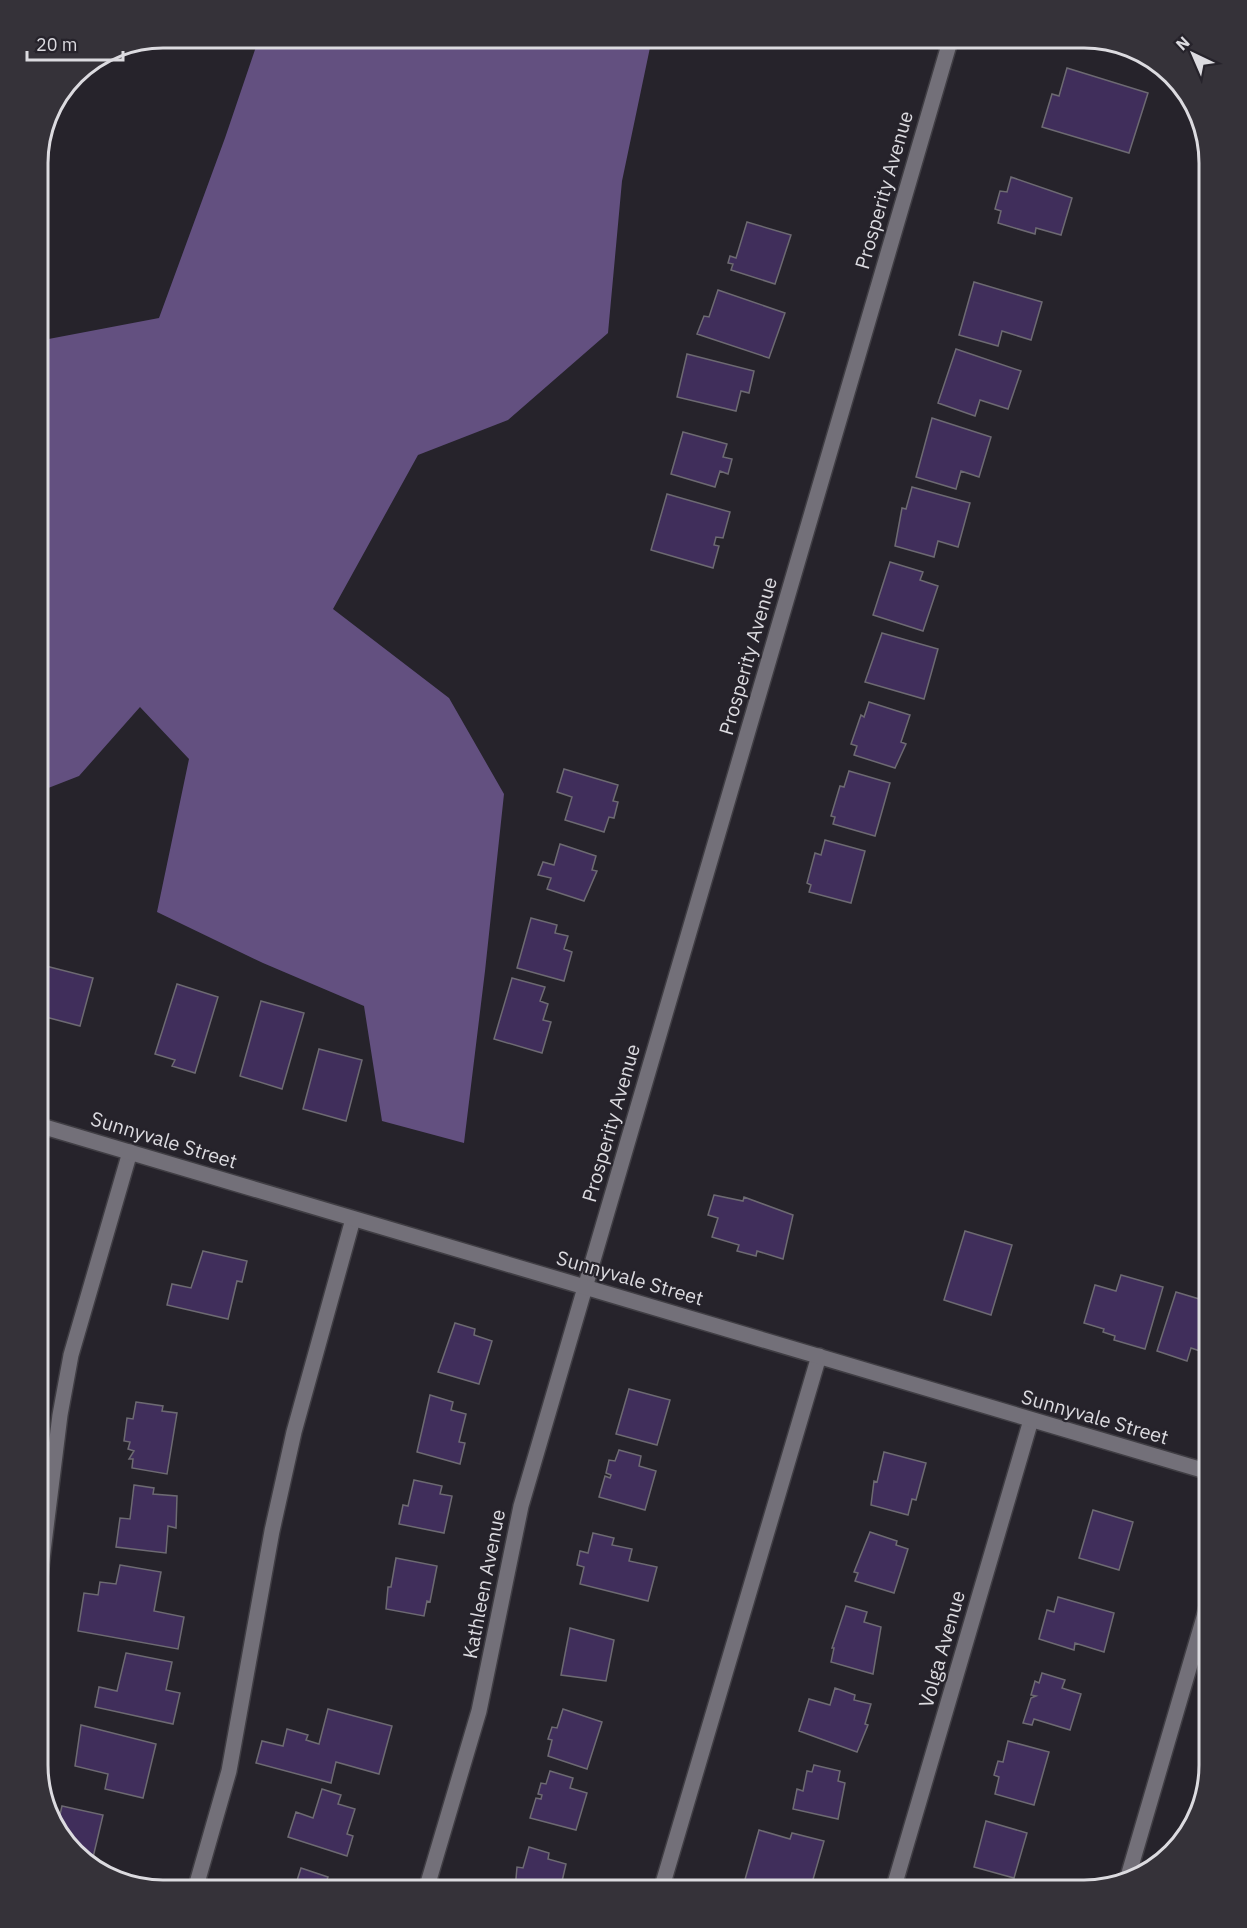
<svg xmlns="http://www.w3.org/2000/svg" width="1247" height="1928" font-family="'IBM Plex Sans',sans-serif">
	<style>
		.forest { fill: #635080 }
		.building { fill: #402e5b; stroke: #6d6a72; stroke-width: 1.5 }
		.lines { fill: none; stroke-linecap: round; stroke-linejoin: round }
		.service-casing { stroke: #403e44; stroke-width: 18 }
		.minor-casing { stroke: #403e44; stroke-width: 18 }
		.tertiary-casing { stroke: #403e44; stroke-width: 18 }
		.service { stroke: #737079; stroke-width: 15 }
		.minor { stroke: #737079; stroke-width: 15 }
		.tertiary { stroke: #737079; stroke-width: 15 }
		.labels { text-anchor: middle; stroke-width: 4.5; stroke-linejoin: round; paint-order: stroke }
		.street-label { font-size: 20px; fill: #dcdbe0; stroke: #26232b }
		.rim { fill: none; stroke: #dcdbe0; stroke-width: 3 }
	</style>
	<rect width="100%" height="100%" fill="#26232b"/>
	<path class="forest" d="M 259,38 L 652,38 L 622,181 L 608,333 L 508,420 L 418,455 L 333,609 L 449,698 L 504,794 L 485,971 L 464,1143 L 382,1121 L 364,1006 L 263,963 L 157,912 L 189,759 L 140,707 L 79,776 L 38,792 L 38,341 L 159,318 L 225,138 Z"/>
	<path class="building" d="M 1067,68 L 1148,93 L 1129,153 L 1042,127 L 1052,94 L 1059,96 Z
		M 1011,177 L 1072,198 L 1061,235 L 1036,228 L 1035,234 L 998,223 L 1001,211 L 995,209 L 1000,191 L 1007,192 Z
		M 747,222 L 791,235 L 775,284 L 731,270 L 733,264 L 728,263 L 730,256 L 736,258 Z
		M 974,282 L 1042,302 L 1031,340 L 1002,331 L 998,346 L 959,335 Z
		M 718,290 L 785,313 L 769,358 L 697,334 L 704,316 L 709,317 Z
		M 956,349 L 1021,371 L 1008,409 L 980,400 L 975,416 L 938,403 Z
		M 687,354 L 754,371 L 749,393 L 741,391 L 736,411 L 677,397 Z
		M 932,418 L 991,437 L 979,477 L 961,471 L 956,489 L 916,477 Z
		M 683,432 L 727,444 L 723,457 L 732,459 L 728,474 L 720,471 L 715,487 L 671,474 Z
		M 912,487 L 970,503 L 958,547 L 938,541 L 934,557 L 895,546 L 902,508 L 906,509 Z
		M 667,494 L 730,512 L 723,538 L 716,537 L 714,545 L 719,546 L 713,568 L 651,550 Z
		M 890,562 L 923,572 L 920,580 L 938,586 L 923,631 L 873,615 Z
		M 882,633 L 938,649 L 924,699 L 865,682 Z
		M 869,702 L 910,715 L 901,742 L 906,744 L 895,768 L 854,755 L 857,746 L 851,744 L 861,715 L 864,717 Z
		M 564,769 L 618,785 L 613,801 L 618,802 L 614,818 L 609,817 L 604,832 L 565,820 L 572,797 L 557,792 Z
		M 849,771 L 890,783 L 875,836 L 833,824 L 835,817 L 831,816 L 840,786 L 844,787 Z
		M 825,840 L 865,851 L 851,903 L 809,892 L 811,885 L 807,883 L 815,853 L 821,855 Z
		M 560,844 L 596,856 L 592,870 L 597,871 L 584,901 L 547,889 L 551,878 L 538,875 L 543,862 L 554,865 Z
		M 531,918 L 557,925 L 555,933 L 568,936 L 564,949 L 572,952 L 564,981 L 517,968 Z
		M 38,964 L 93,978 L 80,1026 L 38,1015 Z
		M 512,978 L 545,987 L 540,1001 L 548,1004 L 543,1020 L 551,1022 L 542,1053 L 494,1039 Z
		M 177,984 L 218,997 L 195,1073 L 172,1066 L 175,1060 L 155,1054 Z
		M 261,1001 L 304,1013 L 282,1089 L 240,1076 Z
		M 319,1049 L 362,1060 L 346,1121 L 303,1109 Z
		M 714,1195 L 743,1201 L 744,1197 L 793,1215 L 783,1259 L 757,1251 L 756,1256 L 737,1251 L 739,1245 L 712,1237 L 718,1218 L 708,1215 Z
		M 965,1231 L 1012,1245 L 991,1315 L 944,1300 Z
		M 203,1251 L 247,1261 L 242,1282 L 237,1281 L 228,1319 L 167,1305 L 172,1284 L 191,1288 Z
		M 1121,1275 L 1163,1287 L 1145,1349 L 1114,1340 L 1115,1336 L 1103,1332 L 1104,1329 L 1084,1323 L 1095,1285 L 1116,1291 Z
		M 1176,1292 L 1206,1301 L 1208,1295 L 1209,1296 L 1209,1354 L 1191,1348 L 1187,1361 L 1157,1351 Z
		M 455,1323 L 475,1329 L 474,1335 L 492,1341 L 479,1384 L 438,1372 Z
		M 629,1389 L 670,1400 L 657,1445 L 616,1434 Z
		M 430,1395 L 453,1402 L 451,1410 L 466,1414 L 459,1442 L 465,1443 L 460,1464 L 417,1452 Z
		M 136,1402 L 163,1406 L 162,1411 L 177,1413 L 167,1474 L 132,1468 L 133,1459 L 129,1459 L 134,1451 L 128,1449 L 130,1442 L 124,1441 L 127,1418 L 133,1419 Z
		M 619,1450 L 641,1456 L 639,1466 L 656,1471 L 645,1510 L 599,1497 L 605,1476 L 610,1478 L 611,1475 L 606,1473 L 609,1460 L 615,1461 Z
		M 884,1452 L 926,1463 L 916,1500 L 912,1499 L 908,1515 L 871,1505 L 874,1481 L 877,1482 Z
		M 414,1480 L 442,1486 L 440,1494 L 452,1496 L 444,1533 L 399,1524 L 403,1505 L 408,1506 Z
		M 134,1485 L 154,1488 L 153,1494 L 177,1496 L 176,1528 L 168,1526 L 166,1553 L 116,1547 L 120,1518 L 130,1519 Z
		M 1093,1510 L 1133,1522 L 1119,1570 L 1079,1558 Z
		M 870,1532 L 897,1541 L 896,1545 L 908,1549 L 894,1593 L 855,1581 L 858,1573 L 854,1572 Z
		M 593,1533 L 614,1538 L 612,1545 L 632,1549 L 629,1561 L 657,1567 L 648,1601 L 580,1584 L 584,1567 L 577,1565 L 580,1551 L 588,1553 Z
		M 396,1558 L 437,1566 L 430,1602 L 427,1601 L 424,1616 L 386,1609 L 388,1587 L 391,1587 Z
		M 120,1565 L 161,1572 L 154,1611 L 184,1617 L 178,1649 L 78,1631 L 84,1593 L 98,1595 L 100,1582 L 116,1584 Z
		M 1058,1597 L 1114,1613 L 1104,1652 L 1075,1643 L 1074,1650 L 1039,1639 L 1047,1610 L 1054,1612 Z
		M 846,1606 L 867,1612 L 864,1622 L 881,1627 L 873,1674 L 831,1662 L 834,1648 L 832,1648 Z
		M 570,1628 L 614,1640 L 606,1681 L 561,1675 Z
		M 126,1653 L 172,1662 L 166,1690 L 180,1693 L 173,1724 L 95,1707 L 99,1687 L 117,1691 Z
		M 1042,1673 L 1065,1680 L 1062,1688 L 1081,1694 L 1070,1730 L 1034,1719 L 1032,1725 L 1023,1723 L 1031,1698 L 1036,1696 L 1031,1695 L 1035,1681 L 1039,1683 Z
		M 835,1688 L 855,1695 L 854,1700 L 871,1704 L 865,1724 L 868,1725 L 857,1752 L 799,1731 L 809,1699 L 830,1705 Z
		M 328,1709 L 392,1726 L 379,1774 L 336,1762 L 331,1783 L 256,1763 L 262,1741 L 283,1746 L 287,1729 L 308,1735 L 306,1740 L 319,1744 Z
		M 563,1709 L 602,1722 L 587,1769 L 548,1756 L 552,1740 L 548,1739 L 552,1727 L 557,1728 Z
		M 81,1725 L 156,1744 L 143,1798 L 105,1789 L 108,1774 L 75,1766 Z
		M 1008,1741 L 1049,1752 L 1034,1805 L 995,1794 L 999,1777 L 994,1775 L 998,1761 L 1003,1762 Z
		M 814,1765 L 840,1771 L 838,1781 L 845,1783 L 838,1819 L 793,1809 L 797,1789 L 803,1791 L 807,1771 L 812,1772 Z
		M 550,1771 L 573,1778 L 570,1788 L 587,1793 L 576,1830 L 530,1818 L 536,1798 L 541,1799 L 542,1795 L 538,1794 L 541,1783 L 546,1784 Z
		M 322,1789 L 341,1795 L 338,1804 L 355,1809 L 347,1834 L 353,1836 L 347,1856 L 288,1837 L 296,1812 L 313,1818 Z
		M 62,1806 L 103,1815 L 91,1866 L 52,1823 L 53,1818 L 59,1819 Z
		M 986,1821 L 1027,1833 L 1014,1878 L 974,1867 Z
		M 759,1830 L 790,1839 L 792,1833 L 824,1841 L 810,1890 L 772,1890 L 744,1883 Z
		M 529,1847 L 549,1853 L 548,1859 L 566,1864 L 560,1890 L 515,1890 L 517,1867 L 523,1868 Z
		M 301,1868 L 328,1877 L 325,1886 L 337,1890 L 294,1890 Z"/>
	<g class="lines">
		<g class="service-casing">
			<path id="service" d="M 1127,1880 L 1209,1600
				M 195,1890 L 229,1771 L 272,1531 L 294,1432 L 353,1219
				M 661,1890 L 819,1356"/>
		</g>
		<g class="minor-casing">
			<path id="minor" d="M 38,1592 L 60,1415 L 71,1355 L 130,1152
				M 426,1890 L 479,1711 L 521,1506 L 951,38
				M 893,1890 L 1031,1420"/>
		</g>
		<g class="tertiary-casing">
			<path id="tertiary" d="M 38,1125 L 1209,1472"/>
		</g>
		<use href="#service" class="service"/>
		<use href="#minor" class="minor"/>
		<use href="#tertiary" class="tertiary"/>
	</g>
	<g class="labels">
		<g class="street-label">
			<text transform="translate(884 190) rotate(-74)" y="7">Prosperity Avenue</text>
			<text transform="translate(748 656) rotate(-74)" y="7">Prosperity Avenue</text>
			<text transform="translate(611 1123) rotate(-74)" y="7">Prosperity Avenue</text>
			<text transform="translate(164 1140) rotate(17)" y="7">Sunnyvale Street</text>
			<text transform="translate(630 1278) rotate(16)" y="7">Sunnyvale Street</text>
			<text transform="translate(1095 1417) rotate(16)" y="7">Sunnyvale Street</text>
			<text transform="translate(484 1584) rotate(-79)" y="7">Kathleen Avenue</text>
			<text transform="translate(942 1649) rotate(-74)" y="7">Volga Avenue</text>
		</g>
	</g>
	<path d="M0 0H1247V1928H0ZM163 48H1084A115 115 0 0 1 1199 163V1765A115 115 0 0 1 1084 1880H163A115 115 0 0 1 48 1765V163A115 115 0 0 1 163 48Z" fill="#353239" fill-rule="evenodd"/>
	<path class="rim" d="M163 48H1084A115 115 0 0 1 1199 163V1765A115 115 0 0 1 1084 1880H163A115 115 0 0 1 48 1765V163A115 115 0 0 1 163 48Z"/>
	<g transform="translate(1193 54) rotate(316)" stroke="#26232b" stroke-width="4.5" paint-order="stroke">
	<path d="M0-4.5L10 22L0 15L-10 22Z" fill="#dcdbe0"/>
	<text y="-9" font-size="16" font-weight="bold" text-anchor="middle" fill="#dcdbe0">N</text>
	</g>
	<path d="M27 51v9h96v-9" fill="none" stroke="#dcdbe0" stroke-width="3"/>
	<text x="36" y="51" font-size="18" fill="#dcdbe0" stroke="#26232b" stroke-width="4.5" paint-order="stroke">20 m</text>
</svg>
